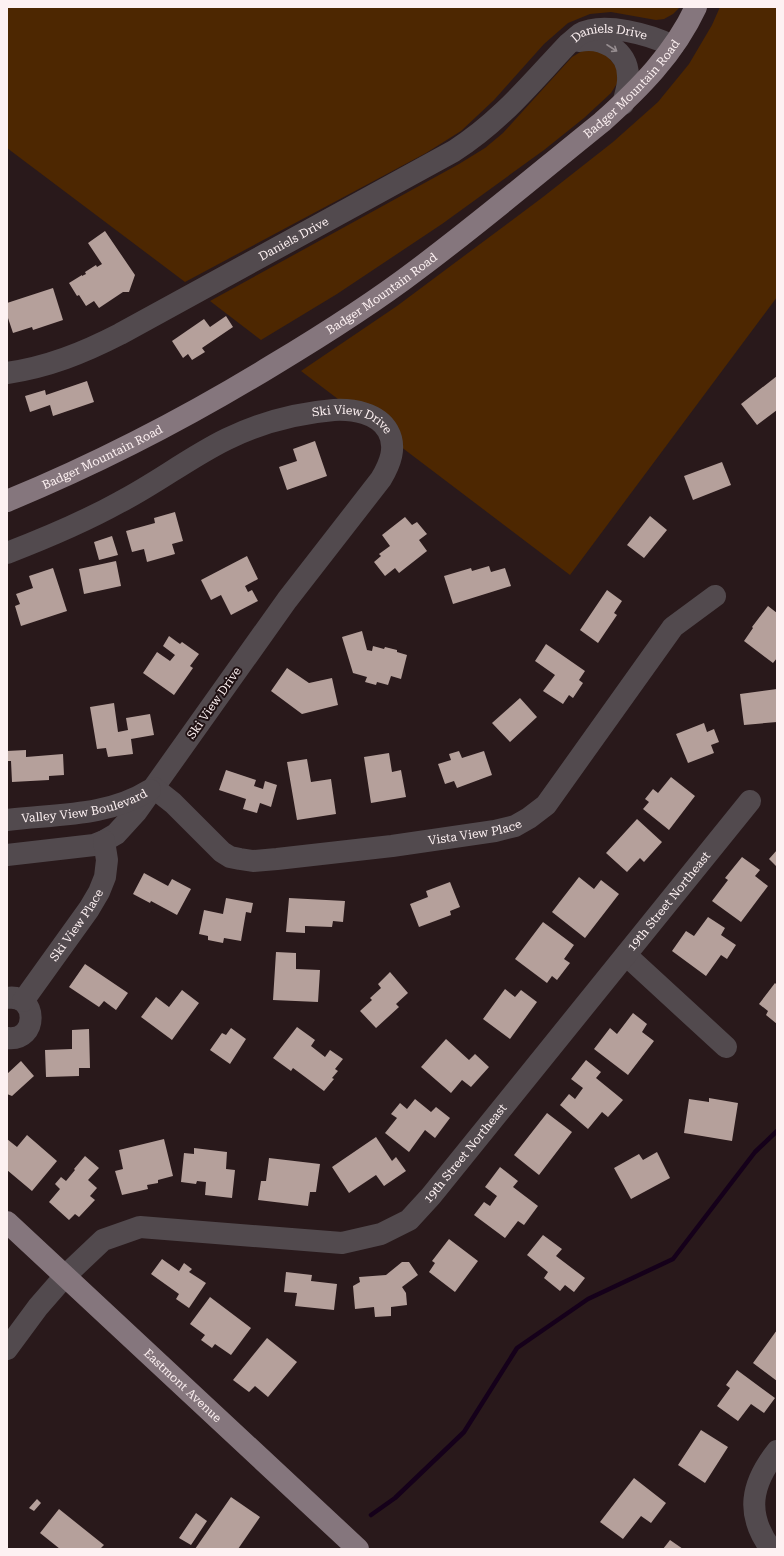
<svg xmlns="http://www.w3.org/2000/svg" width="784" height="1556" font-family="'Roboto Serif',serif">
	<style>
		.green { fill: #4d2701 }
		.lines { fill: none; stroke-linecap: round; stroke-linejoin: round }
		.stream { stroke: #15001a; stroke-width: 4.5 }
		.building { fill: #b5a09b }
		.minor { stroke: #524a4e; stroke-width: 22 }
		.major { stroke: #85767d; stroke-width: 22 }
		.oneway { stroke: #968d90 }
		.labels { text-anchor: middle; stroke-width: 4; stroke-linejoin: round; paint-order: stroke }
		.street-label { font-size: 12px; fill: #fdf1f2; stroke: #1f1012 }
	</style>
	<rect width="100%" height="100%" fill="#29191b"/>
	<path class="green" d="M 7,7 L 680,7 L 673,14 L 664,19 L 656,20 L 611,12 L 590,14 L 568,23 L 544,44 L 494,100 L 461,131 L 426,153 L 185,282 L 7,148 Z
		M 720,7 L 777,7 L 777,297 L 570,575 L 301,371 L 397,306 L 543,197 L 613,142 L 658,102 L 689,64 L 712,25 Z
		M 582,51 L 603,51 L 618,69 L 618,82 L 611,93 L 584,118 L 544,150 L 442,224 L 337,294 L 261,340 L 210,301 L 459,164 L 485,148 L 503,133 L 572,57 Z"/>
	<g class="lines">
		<path class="stream" d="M 371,1515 L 395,1498 L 464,1432 L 517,1348 L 588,1299 L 673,1259 L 755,1152 L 777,1131"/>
	</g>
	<path class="building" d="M 105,231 L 135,275 L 129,292 L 123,292 L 99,308 L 94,301 L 86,306 L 79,295 L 77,296 L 69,283 L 82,275 L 82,276 L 86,274 L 85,272 L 96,265 L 97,267 L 102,264 L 88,243 Z
		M 53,288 L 63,320 L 33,330 L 32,327 L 13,333 L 7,315 L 7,303 Z
		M 226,316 L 233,327 L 202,348 L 205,352 L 192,360 L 188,354 L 183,358 L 172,341 L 204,319 L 210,327 Z
		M 777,376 L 777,410 L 757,425 L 741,404 Z
		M 87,381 L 94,402 L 53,416 L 50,405 L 30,412 L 25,396 L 45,390 L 46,395 Z
		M 315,441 L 327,476 L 287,490 L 279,467 L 297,461 L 293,449 Z
		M 722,462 L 731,485 L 693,500 L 684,476 Z
		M 175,512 L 183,541 L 172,544 L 175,554 L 147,562 L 144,549 L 132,552 L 126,531 L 155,523 L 154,518 Z
		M 650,516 L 667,530 L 644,558 L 627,545 Z
		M 405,517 L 412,525 L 417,522 L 427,534 L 419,540 L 427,551 L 399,573 L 395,568 L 385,576 L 374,562 L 381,556 L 379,554 L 390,546 L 382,535 Z
		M 112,536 L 118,555 L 99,560 L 94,542 Z
		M 247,556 L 258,579 L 245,586 L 248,592 L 252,590 L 258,601 L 231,615 L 221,595 L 211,600 L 201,580 Z
		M 116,561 L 121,586 L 84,594 L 79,569 Z
		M 489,566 L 491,572 L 505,568 L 511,586 L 453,604 L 444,576 L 471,568 L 472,571 Z
		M 53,568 L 67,611 L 21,626 L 15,606 L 20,604 L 16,594 L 33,588 L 29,576 Z
		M 607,590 L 622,601 L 614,613 L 617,615 L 598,643 L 580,630 Z
		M 768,606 L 777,613 L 777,658 L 773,663 L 744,641 L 753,628 L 752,627 Z
		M 362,631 L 367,650 L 372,651 L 373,646 L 384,649 L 385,647 L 397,650 L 397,652 L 407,655 L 401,679 L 391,676 L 388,685 L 377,682 L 376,685 L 365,682 L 367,677 L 353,673 L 342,637 Z
		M 169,636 L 180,644 L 182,642 L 199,654 L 190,666 L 193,668 L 174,695 L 143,673 L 157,652 L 170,661 L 175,655 L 163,646 Z
		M 546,644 L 585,671 L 579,680 L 583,683 L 573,698 L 569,695 L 563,704 L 543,691 L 555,675 L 535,661 Z
		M 287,668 L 309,683 L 332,678 L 338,705 L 302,714 L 271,691 Z
		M 777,689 L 777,722 L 744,725 L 740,694 Z
		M 520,698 L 537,717 L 510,742 L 492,723 Z
		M 114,703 L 118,732 L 128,730 L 126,718 L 150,714 L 154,735 L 131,739 L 133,754 L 108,757 L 106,748 L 97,749 L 90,707 Z
		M 704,723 L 707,732 L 714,729 L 719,742 L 711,745 L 714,753 L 688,763 L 676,734 Z
		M 26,750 L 26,757 L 63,754 L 64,775 L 49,776 L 49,780 L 12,782 L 11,761 L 7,761 L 7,751 Z
		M 459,751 L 462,758 L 484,751 L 492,775 L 457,788 L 454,781 L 445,784 L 438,764 L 451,760 L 449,754 Z
		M 389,753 L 392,772 L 401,770 L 406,797 L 371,803 L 364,757 Z
		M 307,759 L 311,782 L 331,779 L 336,814 L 297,820 L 287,762 Z
		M 226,770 L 256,780 L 254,786 L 263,789 L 265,781 L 277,785 L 271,807 L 260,803 L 257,813 L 243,809 L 246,799 L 219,790 Z
		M 671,777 L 695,796 L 669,830 L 643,809 L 649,802 L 645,799 L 653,789 L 658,793 Z
		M 637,819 L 662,842 L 644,862 L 640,858 L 627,872 L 606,853 Z
		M 777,850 L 777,867 L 769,859 Z
		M 742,857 L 760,870 L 755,876 L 768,886 L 741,922 L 712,901 L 728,880 L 725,878 Z
		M 144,873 L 168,886 L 172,879 L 191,889 L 177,915 L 151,901 L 150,903 L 133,894 Z
		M 579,877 L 594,889 L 601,880 L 619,894 L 585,938 L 552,912 Z
		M 450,882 L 460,907 L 450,911 L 451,915 L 419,927 L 410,904 L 428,897 L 426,891 Z
		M 226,898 L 253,903 L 251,913 L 246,912 L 241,941 L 224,938 L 223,943 L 208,940 L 208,936 L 199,934 L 204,910 L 223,914 Z
		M 289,898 L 345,901 L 343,922 L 333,921 L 332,927 L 305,926 L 305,933 L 286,932 Z
		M 708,917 L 725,928 L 721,935 L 736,945 L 727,959 L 721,955 L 706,976 L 672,951 L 686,931 L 694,936 Z
		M 543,922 L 574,945 L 564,959 L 570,963 L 557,980 L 552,976 L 547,983 L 515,959 Z
		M 276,952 L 296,953 L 296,969 L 320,970 L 318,1002 L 273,1000 Z
		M 85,964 L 128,993 L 116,1010 L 104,1001 L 99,1007 L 69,987 Z
		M 390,972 L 408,993 L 396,1004 L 399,1007 L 376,1028 L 360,1011 L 372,1000 L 370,998 L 381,988 L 378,984 Z
		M 775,983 L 777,985 L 777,1024 L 766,1015 L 768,1011 L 759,1004 Z
		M 505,989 L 515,997 L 521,990 L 537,1002 L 510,1039 L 483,1019 Z
		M 182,990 L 199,1003 L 172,1040 L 141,1017 L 156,997 L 169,1007 Z
		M 633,1013 L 647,1024 L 642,1032 L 654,1041 L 628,1075 L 594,1049 L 610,1028 L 617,1034 Z
		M 297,1027 L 315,1040 L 311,1046 L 325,1057 L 330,1050 L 343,1059 L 335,1069 L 338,1071 L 332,1078 L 334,1079 L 324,1091 L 293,1068 L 291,1071 L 273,1058 Z
		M 231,1028 L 246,1039 L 230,1064 L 210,1050 L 222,1033 L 226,1035 Z
		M 89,1029 L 90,1068 L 79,1068 L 79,1076 L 46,1077 L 45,1050 L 72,1049 L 72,1030 Z
		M 446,1039 L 469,1060 L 475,1054 L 489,1067 L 471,1087 L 462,1080 L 451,1093 L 421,1067 Z
		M 586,1060 L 601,1072 L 596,1078 L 623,1100 L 608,1117 L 602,1112 L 588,1129 L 560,1105 L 569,1094 L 575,1099 L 583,1088 L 571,1079 Z
		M 21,1061 L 34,1076 L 12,1096 L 7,1094 L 7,1074 Z
		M 709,1098 L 738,1103 L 732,1141 L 684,1133 L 689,1099 L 709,1102 Z
		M 415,1099 L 431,1112 L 436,1107 L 450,1118 L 435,1138 L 425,1130 L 409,1152 L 385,1133 L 397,1118 L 391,1114 L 400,1103 L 407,1109 Z
		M 547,1113 L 572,1132 L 539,1175 L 514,1155 Z
		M 27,1135 L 57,1161 L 32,1191 L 7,1170 L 7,1139 L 17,1147 Z
		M 376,1137 L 392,1161 L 396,1157 L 406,1171 L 384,1186 L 376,1175 L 349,1193 L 332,1167 Z
		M 164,1139 L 173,1176 L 158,1180 L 158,1183 L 147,1185 L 148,1189 L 122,1195 L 115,1171 L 123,1169 L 119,1150 Z
		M 194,1148 L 227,1152 L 226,1169 L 235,1170 L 232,1198 L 205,1195 L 206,1182 L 197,1181 L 196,1184 L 181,1182 L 184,1153 L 194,1154 Z
		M 657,1152 L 670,1178 L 631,1199 L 614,1168 L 639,1154 L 643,1160 Z
		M 85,1156 L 99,1168 L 88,1180 L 97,1188 L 90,1196 L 95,1200 L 79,1217 L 75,1214 L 69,1220 L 49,1202 L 60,1189 L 55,1184 L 61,1177 L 66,1181 L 75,1170 L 74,1169 Z
		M 269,1158 L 320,1164 L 316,1192 L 310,1192 L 308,1206 L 258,1200 L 261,1181 L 266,1181 Z
		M 500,1167 L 518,1181 L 513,1187 L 538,1206 L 524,1225 L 518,1221 L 505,1238 L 474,1215 L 484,1202 L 490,1206 L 497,1196 L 485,1187 Z
		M 543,1235 L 562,1249 L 556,1256 L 585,1278 L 574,1292 L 565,1285 L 560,1291 L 544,1278 L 548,1272 L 527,1255 Z
		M 449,1239 L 478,1261 L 455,1292 L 429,1272 L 435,1263 L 432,1261 Z
		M 162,1259 L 179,1271 L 184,1263 L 192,1269 L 189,1272 L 206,1283 L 189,1308 L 176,1299 L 179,1294 L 151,1274 Z
		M 402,1262 L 409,1262 L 418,1275 L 402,1287 L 406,1293 L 407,1305 L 391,1307 L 391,1316 L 375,1317 L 374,1307 L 355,1309 L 353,1286 L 360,1282 L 359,1277 L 386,1275 Z
		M 286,1272 L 312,1275 L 311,1281 L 337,1284 L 334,1310 L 295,1306 L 297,1293 L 284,1292 Z
		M 210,1297 L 251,1328 L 231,1355 L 215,1344 L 212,1348 L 201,1340 L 205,1335 L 190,1324 Z
		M 777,1330 L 777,1381 L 753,1363 Z
		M 267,1338 L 297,1362 L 268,1397 L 255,1386 L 249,1392 L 233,1380 Z
		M 737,1370 L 775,1398 L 764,1413 L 751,1404 L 738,1421 L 717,1406 L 730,1388 L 726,1385 Z
		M 701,1430 L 728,1447 L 705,1483 L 678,1465 Z
		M 634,1478 L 666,1503 L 651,1523 L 641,1516 L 623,1539 L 600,1522 Z
		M 231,1497 L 260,1517 L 238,1549 L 195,1549 Z
		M 37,1499 L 41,1503 L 34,1511 L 29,1508 Z
		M 59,1509 L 104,1545 L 100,1549 L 60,1549 L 40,1533 Z
		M 196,1513 L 207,1521 L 191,1545 L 179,1538 Z
		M 670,1540 L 683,1549 L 663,1549 Z"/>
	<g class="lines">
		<g class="minor">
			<path d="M 579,41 C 601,36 628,50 628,76 C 629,85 625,95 623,104"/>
			<path id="s1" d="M 7,373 C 48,367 83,353 120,334 L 454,151 C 501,121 531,83 568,44 C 572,41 576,37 580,34 C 603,21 651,35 673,46"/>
			<path id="s2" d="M 7,553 C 46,538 84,522 120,502 C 157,483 190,457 227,439 C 260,423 297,413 334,410 C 353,409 378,413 388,431 C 397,447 390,464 381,479 L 287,600 L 137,811 L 116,834 L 104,841 L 94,845 L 7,855"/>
			<path id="s3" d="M 154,788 L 173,803 L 222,852 L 230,857 L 240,859 L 253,861 L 277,859 L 392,846 L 495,831 L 515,826 L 529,818 L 546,805 L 673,627 L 715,596"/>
			<path id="s4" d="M 7,820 C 55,814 107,817 150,790"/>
			<path d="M 626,955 L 726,1047"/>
			<path d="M 7,998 C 38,993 39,1042 7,1038"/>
			<path id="s5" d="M 23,1001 L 89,909 L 99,892 L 105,877 L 107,860 L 104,841"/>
			<path id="s6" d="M 7,1349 L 38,1307 L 65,1276 L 103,1240 L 140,1227 L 342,1243 L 381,1234 L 409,1220 L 431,1196 L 750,801"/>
			<path d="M 771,1549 C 745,1514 751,1484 777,1451"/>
		</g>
		<g class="major">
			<path id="s7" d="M 7,501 C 99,463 188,417 273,365 C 323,335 372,304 418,269 C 481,222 541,171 602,122 C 640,88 674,54 696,7"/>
			<path id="s8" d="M 7,1222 L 358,1549"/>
		</g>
	</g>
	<defs><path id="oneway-shaft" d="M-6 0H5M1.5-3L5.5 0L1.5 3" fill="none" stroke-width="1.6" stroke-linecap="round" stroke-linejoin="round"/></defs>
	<use class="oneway" href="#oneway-shaft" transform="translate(612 48) rotate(33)"/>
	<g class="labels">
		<g class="street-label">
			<text dy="4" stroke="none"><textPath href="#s1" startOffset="703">Daniels Drive</textPath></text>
			<text dy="4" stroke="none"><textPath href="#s7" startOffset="753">Badger Mountain Road</textPath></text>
			<text dy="4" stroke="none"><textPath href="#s1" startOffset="318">Daniels Drive</textPath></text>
			<text dy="4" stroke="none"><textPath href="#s7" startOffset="429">Badger Mountain Road</textPath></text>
			<text dy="4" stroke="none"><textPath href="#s2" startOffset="380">Ski View Drive</textPath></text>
			<text dy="4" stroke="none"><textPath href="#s7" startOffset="105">Badger Mountain Road</textPath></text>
			<text transform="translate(214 703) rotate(-55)" y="4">Ski View Drive</text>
			<text dy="4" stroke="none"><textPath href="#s4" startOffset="79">Valley View Boulevard</textPath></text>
			<text dy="4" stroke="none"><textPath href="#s3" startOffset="350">Vista View Place</textPath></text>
			<text dy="4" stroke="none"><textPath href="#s6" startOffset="870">19th Street Northeast</textPath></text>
			<text dy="4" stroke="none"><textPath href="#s5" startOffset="93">Ski View Place</textPath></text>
			<text dy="4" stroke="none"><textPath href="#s6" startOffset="546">19th Street Northeast</textPath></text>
			<text dy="4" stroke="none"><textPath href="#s8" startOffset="240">Eastmont Avenue</textPath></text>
		</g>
	</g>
	<rect width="784" height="1556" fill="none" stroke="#fdf1f2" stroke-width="16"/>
</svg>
